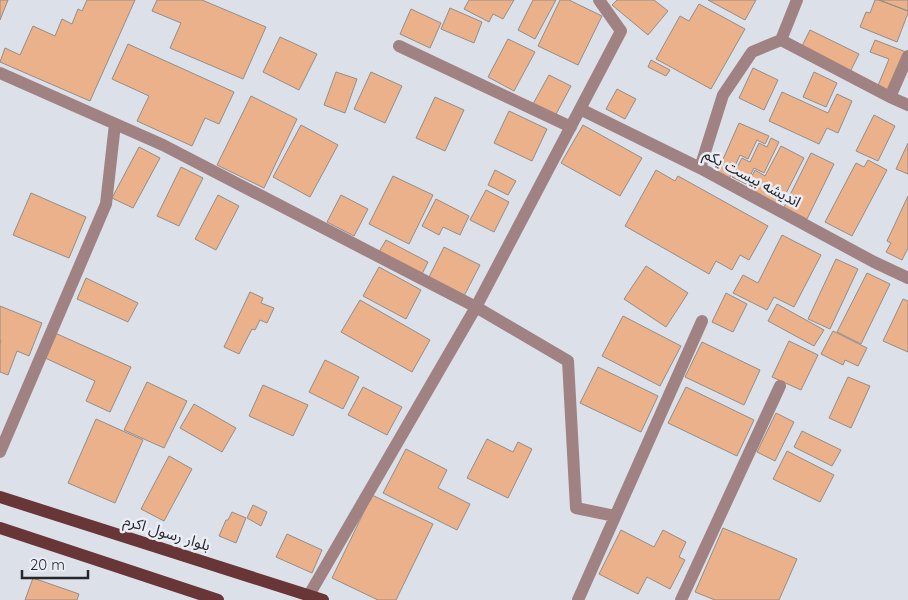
<svg xmlns="http://www.w3.org/2000/svg" width="908" height="600" font-family="Quicksand,'Noto Sans Arabic',sans-serif">
	<style>
		.building { fill: #eab18b; stroke: #948d88 }
		.lines { fill: none; stroke-linecap: round; stroke-linejoin: round }
		.minor { stroke: #a18282; stroke-width: 12 }
		.major { stroke: #683637; stroke-width: 12 }
		.labels { text-anchor: middle; stroke-width: 5; stroke-linejoin: round; paint-order: stroke }
		.street-label { font-size: 15px; fill: #26272a; stroke: #eaedf5 }
	</style>
	<rect width="100%" height="100%" fill="#dce0e8"/>
	<path class="building" d="M 0,0 L 8,0 L 0,20 Z
		M 87,0 L 135,0 L 90,101 L 0,62 L 5,48 L 20,55 L 33,26 L 55,36 L 62,19 L 72,24 L 78,9 L 82,11 Z
		M 157,0 L 202,0 L 266,27 L 243,79 L 170,48 L 181,23 L 152,11 Z
		M 469,0 L 514,0 L 503,19 L 493,14 L 489,22 L 464,9 Z
		M 533,0 L 556,0 L 535,39 L 518,30 Z
		M 560,0 L 569,0 L 602,16 L 578,65 L 538,46 Z
		M 617,0 L 654,0 L 668,11 L 648,35 L 612,5 Z
		M 708,0 L 756,0 L 745,20 Z
		M 875,0 L 879,0 L 908,11 L 908,13 L 897,42 L 860,27 L 866,12 L 870,13 Z
		M 879,0 L 908,0 L 908,11 Z
		M 699,4 L 745,29 L 711,89 L 656,59 L 680,16 L 689,21 Z
		M 450,8 L 482,22 L 474,43 L 441,29 Z
		M 411,9 L 441,23 L 430,48 L 400,34 Z
		M 810,30 L 859,54 L 850,72 L 801,48 Z
		M 280,37 L 317,54 L 299,90 L 263,72 Z
		M 508,39 L 535,52 L 514,91 L 488,77 Z
		M 875,40 L 906,52 L 890,93 L 877,88 L 889,59 L 870,52 Z
		M 128,44 L 234,92 L 219,124 L 205,118 L 192,146 L 137,121 L 149,96 L 112,79 Z
		M 651,60 L 670,70 L 666,76 L 648,67 Z
		M 753,68 L 778,80 L 764,110 L 739,98 Z
		M 336,72 L 357,79 L 345,113 L 324,105 Z
		M 371,72 L 402,86 L 385,123 L 354,109 Z
		M 814,72 L 837,83 L 826,107 L 803,97 Z
		M 549,75 L 571,86 L 555,116 L 533,104 Z
		M 617,89 L 636,99 L 625,119 L 606,109 Z
		M 782,92 L 828,113 L 837,94 L 852,101 L 838,133 L 827,128 L 819,144 L 769,121 Z
		M 251,96 L 297,119 L 264,188 L 217,165 Z
		M 435,97 L 464,110 L 445,151 L 416,138 Z
		M 509,111 L 547,129 L 532,161 L 494,143 Z
		M 874,115 L 895,126 L 878,161 L 856,151 Z
		M 739,123 L 769,136 L 765,144 L 757,140 L 748,159 L 740,155 L 729,179 L 717,173 Z
		M 301,125 L 338,145 L 310,197 L 273,177 Z
		M 583,125 L 642,158 L 620,196 L 561,163 Z
		M 771,138 L 779,142 L 764,173 L 754,168 L 746,184 L 732,177 L 742,158 L 750,162 L 759,143 L 767,147 Z
		M 908,143 L 908,174 L 896,169 Z
		M 781,146 L 804,158 L 779,207 L 745,190 L 755,170 L 765,176 Z
		M 139,147 L 160,158 L 133,208 L 112,198 Z
		M 811,153 L 834,164 L 807,219 L 784,207 Z
		M 868,160 L 887,170 L 852,236 L 825,222 L 856,163 L 864,167 Z
		M 181,167 L 203,178 L 179,226 L 157,216 Z
		M 495,170 L 516,181 L 508,195 L 488,185 Z
		M 656,170 L 675,181 L 678,176 L 768,226 L 749,260 L 740,255 L 732,270 L 716,261 L 709,274 L 625,226 Z
		M 393,176 L 433,195 L 409,244 L 369,224 Z
		M 486,190 L 509,202 L 494,232 L 470,220 Z
		M 31,193 L 86,217 L 69,258 L 13,235 Z
		M 218,195 L 239,206 L 216,250 L 195,239 Z
		M 341,195 L 368,209 L 354,236 L 327,222 Z
		M 908,196 L 908,248 L 902,260 L 886,252 L 891,243 L 887,241 Z
		M 436,199 L 469,216 L 460,235 L 443,227 L 439,235 L 422,226 Z
		M 782,235 L 821,255 L 794,307 L 774,297 L 767,310 L 733,293 L 743,275 L 758,283 Z
		M 386,240 L 428,262 L 422,274 L 379,252 Z
		M 444,247 L 480,265 L 464,296 L 428,279 Z
		M 836,259 L 858,269 L 830,329 L 808,319 Z
		M 646,266 L 688,293 L 666,327 L 624,299 Z
		M 379,267 L 421,290 L 406,319 L 363,296 Z
		M 867,273 L 890,284 L 861,344 L 837,332 Z
		M 86,278 L 138,303 L 128,322 L 77,299 Z
		M 250,292 L 263,298 L 261,303 L 274,308 L 267,323 L 260,320 L 255,330 L 252,329 L 239,354 L 224,347 Z
		M 726,293 L 747,304 L 733,332 L 712,322 Z
		M 903,299 L 908,301 L 908,352 L 883,341 Z
		M 360,300 L 430,340 L 412,372 L 341,332 Z
		M 777,304 L 824,330 L 814,346 L 768,321 Z
		M 0,306 L 42,323 L 29,356 L 17,351 L 8,375 L 0,372 L 0,344 L 1,341 L 0,340 Z
		M 623,316 L 681,346 L 660,386 L 602,356 Z
		M 833,331 L 867,348 L 858,366 L 845,360 L 843,365 L 821,354 Z
		M 55,333 L 131,367 L 110,412 L 86,401 L 95,381 L 43,357 Z
		M 789,341 L 818,355 L 801,390 L 772,377 Z
		M 702,342 L 760,370 L 744,405 L 685,377 Z
		M 325,360 L 359,377 L 343,409 L 309,392 Z
		M 598,367 L 658,396 L 641,432 L 580,403 Z
		M 848,377 L 870,386 L 851,428 L 829,418 Z
		M 147,382 L 187,401 L 164,448 L 124,430 Z
		M 263,385 L 308,405 L 293,436 L 249,416 Z
		M 363,387 L 402,407 L 387,435 L 348,415 Z
		M 686,387 L 754,420 L 737,456 L 668,423 Z
		M 194,404 L 236,428 L 222,452 L 180,428 Z
		M 776,413 L 794,422 L 775,461 L 757,452 Z
		M 96,419 L 143,440 L 115,503 L 68,483 Z
		M 802,431 L 841,450 L 832,466 L 794,447 Z
		M 487,439 L 513,452 L 518,442 L 532,449 L 508,498 L 467,478 Z
		M 406,449 L 447,470 L 438,488 L 470,504 L 457,530 L 383,493 Z
		M 787,451 L 834,475 L 820,502 L 773,479 Z
		M 169,456 L 192,469 L 164,521 L 141,509 Z
		M 372,495 L 433,524 L 396,600 L 378,600 L 332,578 Z
		M 253,505 L 267,512 L 261,526 L 247,518 Z
		M 232,512 L 246,518 L 236,543 L 219,536 L 226,520 L 228,520 Z
		M 723,528 L 797,559 L 779,600 L 715,600 L 695,592 Z
		M 621,530 L 654,547 L 663,530 L 686,542 L 679,557 L 685,560 L 670,589 L 647,577 L 638,594 L 599,574 Z
		M 287,534 L 322,550 L 312,573 L 276,557 Z
		M 33,578 L 79,594 L 77,600 L 25,600 Z"/>
	<g class="lines">
		<path class="minor" d="M 781,40 L 890,97 L 908,105
			M 399,46 L 571,127
			M 0,73 L 163,145 L 476,307 L 568,361 L 576,508 L 615,516
			M 890,97 L 908,56
			M 580,109 L 700,168 L 874,262 L 908,278
			M 700,168 L 723,95 L 752,52 L 781,40 L 797,0
			M 0,452 L 106,204 L 115,124
			M 309,595 L 476,307 L 621,31 L 599,0
			M 578,600 L 702,321
			M 681,600 L 780,386"/>
		<path class="major" d="M 0,497 L 323,600
			M 0,528 L 218,600"/>
	</g>
	<g class="labels">
		<g class="street-label">
			<text transform="translate(752 178) rotate(28)" y="5">اندیشه بیست یکم</text>
			<text transform="translate(167 533) rotate(17)" y="5">بلوار رسول اکرم</text>
		</g>
	</g>
	<path d="M22 570v8h66v-8" fill="none" stroke="#26272a" stroke-width="2.5"/>
	<text x="30" y="570" font-size="15" fill="#26272a" stroke="#eaedf5" stroke-width="4" paint-order="stroke">20 m</text>
</svg>
